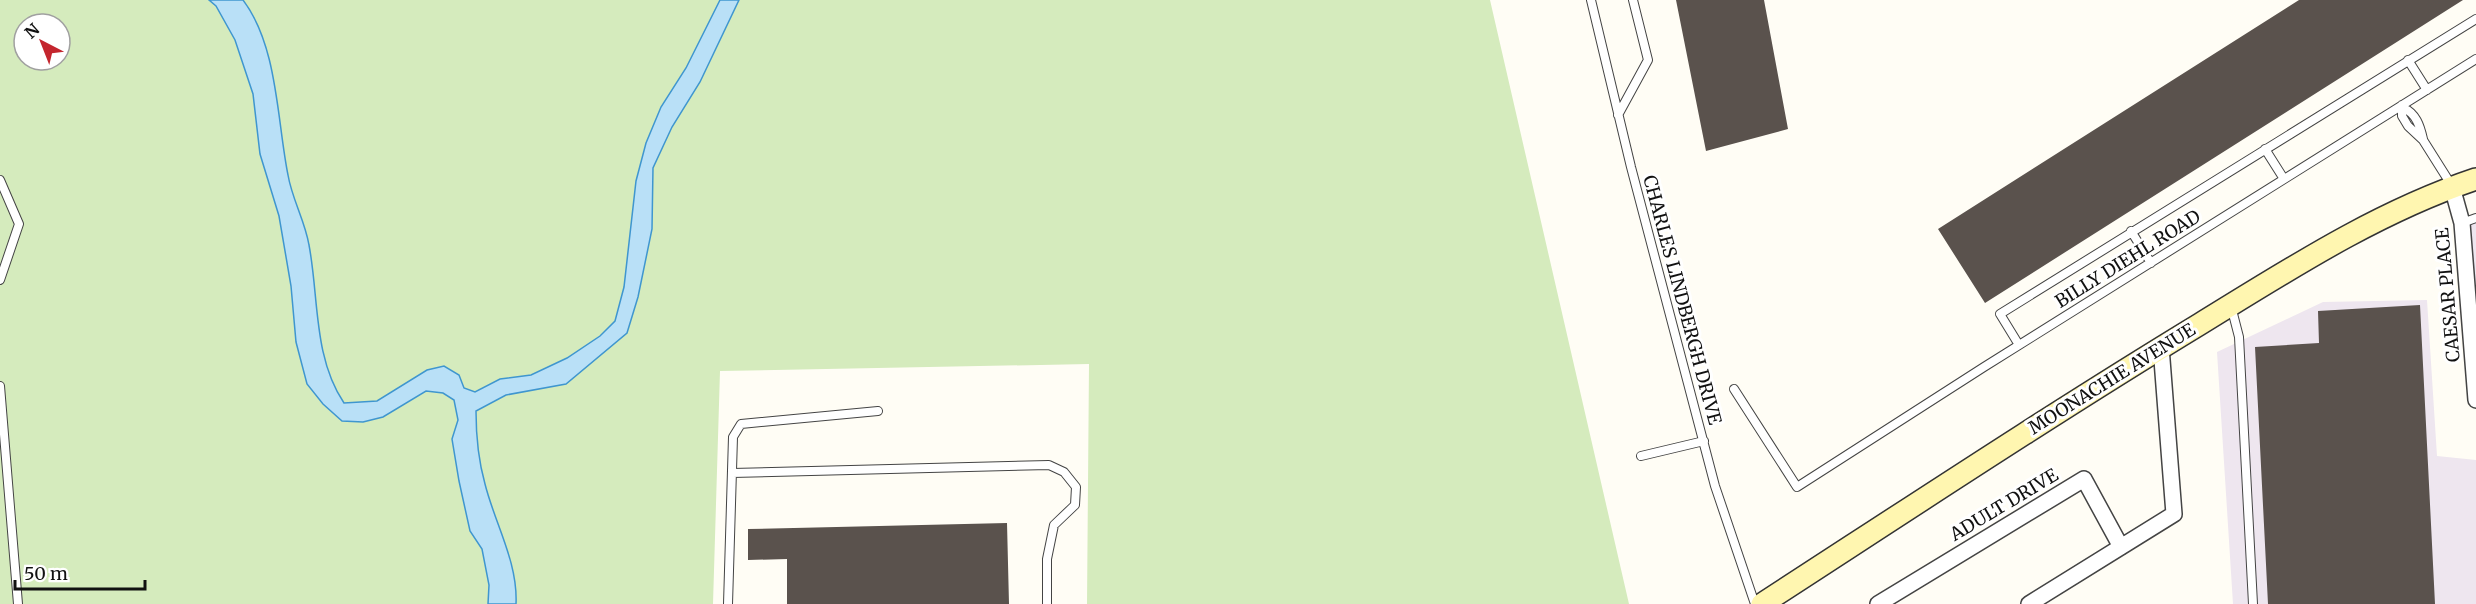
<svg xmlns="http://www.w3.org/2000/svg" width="2476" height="604" font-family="Merriweather,serif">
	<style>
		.industrial { fill: #eee6ef }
		.green { fill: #d5ebbd; fill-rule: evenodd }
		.water { fill: #b9e0f7; stroke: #3f96cf; stroke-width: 1.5 }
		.building { fill: #5a524d }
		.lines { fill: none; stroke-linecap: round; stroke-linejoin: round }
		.service-casing { stroke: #444; stroke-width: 10 }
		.minor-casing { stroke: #444; stroke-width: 18 }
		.secondary-casing { stroke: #333; stroke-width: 24 }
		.service { stroke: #fff; stroke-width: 8 }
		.minor { stroke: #fff; stroke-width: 15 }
		.secondary { stroke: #fff6b0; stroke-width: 21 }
		.labels { text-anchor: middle; stroke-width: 6; stroke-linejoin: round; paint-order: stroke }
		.street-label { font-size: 18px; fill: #111; stroke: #fff }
	</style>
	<rect width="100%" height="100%" fill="#fffdf5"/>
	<path class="industrial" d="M 2476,216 L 2476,404 L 2466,219 Z
		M 2427,300 L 2437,456 L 2476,460 L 2476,604 L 2233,604 L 2217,352 L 2323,302 Z"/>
	<path class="green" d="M 0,0 L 1490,0 L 1629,604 L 1087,604 L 1089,364 L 720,371 L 713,604 L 0,604 ZM 24,24 L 60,24 L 60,60 L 24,60 Z"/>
	<path class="water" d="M 209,0 L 243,0 C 278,46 277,121 288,175 C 292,199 305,221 309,245 C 319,297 313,357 344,403 L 377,401 L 427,370 L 444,366 L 459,375 L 464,388 L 475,392 L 500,379 L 531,375 L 567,358 L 600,336 L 615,321 L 624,287 L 636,181 L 646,143 L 661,107 L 686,68 L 720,0 L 739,0 L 700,82 L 672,127 L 653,168 L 652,229 L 638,297 L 627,333 L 566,384 L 506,395 L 476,411 C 476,436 478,459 485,484 C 495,524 518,562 516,604 L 488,604 L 489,585 L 482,549 L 470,531 L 459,481 L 452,439 L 458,420 L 454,400 L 443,393 L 426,391 L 383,417 L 363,422 L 342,421 L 323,404 L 307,384 L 296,342 L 291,286 L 279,216 L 260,154 L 253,94 L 235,40 L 216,6 Z"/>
	<path class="building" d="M 1676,0 L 1764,0 L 1788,129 L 1706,151 Z
		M 2299,0 L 2463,0 L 1985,303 L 1938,229 Z
		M 2420,305 L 2435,604 L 2268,604 L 2255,347 L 2319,343 L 2318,311 Z
		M 1007,523 L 1009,604 L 787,604 L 787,559 L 748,560 L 748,529 Z"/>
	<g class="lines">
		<g class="service-casing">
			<path id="service" d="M 1591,0 L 1631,167 L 1715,486 L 1755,604
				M 2408,60 L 2427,90
				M 2402,105 L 2402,116 L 2408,126 L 2423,140 L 2452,186
				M 2403,108 C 2416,113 2420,126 2423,139
				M 1618,115 L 1648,60 L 1633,0
				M 2265,149 L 2284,179
				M 0,180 L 19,224 L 0,280
				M 2462,223 L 2476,218
				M 2131,231 L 2151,263
				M 2231,306 L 2239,337 L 2253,604
				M 2019,345 L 2000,314 L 2476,19
				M 0,386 L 18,604
				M 1734,389 L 1797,487 L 1984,367 L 2476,59
				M 1641,456 L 1704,441
				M 732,473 L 1049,465 L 1064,472 L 1076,487 L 1075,505 L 1054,525 L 1047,559 L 1047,604
				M 728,604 L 733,437 L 741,424 L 878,411"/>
		</g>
		<g class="minor-casing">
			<path id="minor" d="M 2452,187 L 2462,223 L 2476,400
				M 1878,604 L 2084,479 L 2121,547
				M 2029,604 L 2174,514 L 2161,347"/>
		</g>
		<g class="secondary-casing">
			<path id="secondary" d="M 1762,604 C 1907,510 2052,414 2200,324 C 2288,270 2377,212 2476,179"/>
		</g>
		<use href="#service" class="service"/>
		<use href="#minor" class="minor"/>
		<use href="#secondary" class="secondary"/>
	</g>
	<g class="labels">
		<g class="street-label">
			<text transform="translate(2128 259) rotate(-32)" y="6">BILLY DIEHL ROAD</text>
			<text transform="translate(2448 295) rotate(-95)" y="6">CAESAR PLACE</text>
			<text transform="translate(1682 300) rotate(75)" y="6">CHARLES LINDBERGH DRIVE</text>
			<text transform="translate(2112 379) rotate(-32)" y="6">MOONACHIE AVENUE</text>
			<text transform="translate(2004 505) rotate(-31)" y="6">ADULT DRIVE</text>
		</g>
	</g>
	<g transform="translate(42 42) rotate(318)"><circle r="28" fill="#ffffff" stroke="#a0a0a0" stroke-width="1.5"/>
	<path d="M0-4.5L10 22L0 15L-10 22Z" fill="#c4262e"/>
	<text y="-9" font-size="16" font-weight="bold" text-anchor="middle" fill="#111111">N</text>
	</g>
	<path d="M15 580v9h130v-9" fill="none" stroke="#111111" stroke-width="3"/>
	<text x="24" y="580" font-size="18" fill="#111111" stroke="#ffffff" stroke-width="4.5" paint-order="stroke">50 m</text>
</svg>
